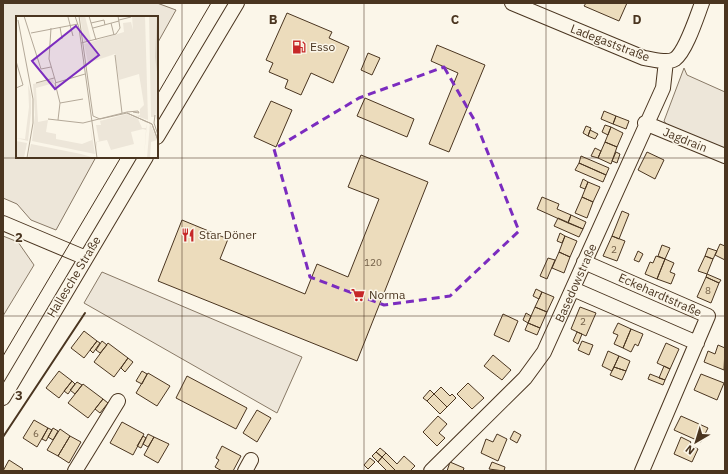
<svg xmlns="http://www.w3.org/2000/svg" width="728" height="474" font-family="'IBM Plex Sans',sans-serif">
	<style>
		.green { fill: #ede6d9; stroke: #887966 }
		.building { fill: #ecdcbc; stroke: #4a3520 }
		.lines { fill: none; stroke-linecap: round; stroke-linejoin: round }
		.minor-casing { stroke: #4a3520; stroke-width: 16 }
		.minor { stroke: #fbf6e9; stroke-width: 14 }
		.tram { stroke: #4a3520; stroke-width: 1 }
		.wall { stroke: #4a3520; stroke-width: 2 }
		.marked { fill: none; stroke: #7b2cbf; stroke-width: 3; stroke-dasharray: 8 5; stroke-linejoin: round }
		.grid { fill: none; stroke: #4a3520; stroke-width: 1; stroke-opacity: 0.55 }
		.labels { text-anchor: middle; stroke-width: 3; stroke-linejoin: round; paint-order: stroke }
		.number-label { font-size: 10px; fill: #725f47 }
		.street-label { font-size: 12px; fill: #4a3520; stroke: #fbf6e9 }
		.poi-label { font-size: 12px; fill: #4a3520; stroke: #fbf6e9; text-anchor: start }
		.inset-road { fill: none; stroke: #b4a999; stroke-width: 1 }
		.view { fill: #7b2cbf; fill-opacity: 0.15; stroke: #7b2cbf; stroke-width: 2 }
		.inset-edge { fill: none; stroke: #4a3520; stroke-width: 2 }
		.grid-label { font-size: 13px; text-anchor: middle; font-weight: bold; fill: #4a3520; stroke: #fbf6e9; stroke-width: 3; stroke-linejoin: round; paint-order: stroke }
	</style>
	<rect width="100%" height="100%" fill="#fbf6e9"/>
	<path class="green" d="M 3,3 L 157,3 L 176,10 L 157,44 L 157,17 L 17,17 L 17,157 L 96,157 L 56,230 L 31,220 L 17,204 L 3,198 Z
		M 684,68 L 687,75 L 725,92 L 725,149 L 667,125 L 664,121 Z
		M 3,236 L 18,242 L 34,265 L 3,316 Z
		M 102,272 L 302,357 L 277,413 L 84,303 Z"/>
	<path class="building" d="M 586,3 L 627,3 L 619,21 L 584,6 Z
		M 287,13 L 332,32 L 329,38 L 349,47 L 333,83 L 311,73 L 301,95 L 285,88 L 288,80 L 269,72 L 273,63 L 266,60 Z
		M 437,45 L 485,65 L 449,152 L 429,144 L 458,73 L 431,61 Z
		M 368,53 L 380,58 L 372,75 L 361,70 Z
		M 365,98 L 414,119 L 407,137 L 357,116 Z
		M 271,101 L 292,110 L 276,147 L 254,137 Z
		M 604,111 L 616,116 L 613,124 L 601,119 Z
		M 616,116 L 629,121 L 626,129 L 613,124 Z
		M 605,125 L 611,127 L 608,135 L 602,132 Z
		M 586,126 L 591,128 L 588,136 L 583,133 Z
		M 611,127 L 623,133 L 617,147 L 605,142 Z
		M 590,130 L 598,134 L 595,139 L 588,136 Z
		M 605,142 L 617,147 L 611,164 L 598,158 Z
		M 595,148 L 601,151 L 598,158 L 591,156 Z
		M 616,152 L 620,154 L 617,163 L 612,161 Z
		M 647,152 L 664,160 L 655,179 L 638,170 Z
		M 361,155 L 428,182 L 357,361 L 158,281 L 182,220 L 228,239 L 220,259 L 305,294 L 317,264 L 348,277 L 379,199 L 348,187 Z
		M 581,156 L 609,168 L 606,175 L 579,163 Z
		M 579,163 L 606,175 L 603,182 L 575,170 Z
		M 583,179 L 588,182 L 585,189 L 580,187 Z
		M 588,182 L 600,187 L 593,202 L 582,197 Z
		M 542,197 L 559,204 L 557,209 L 571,215 L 568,223 L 537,209 Z
		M 582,197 L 593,202 L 587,218 L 575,213 Z
		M 622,211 L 629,214 L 619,239 L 612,236 Z
		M 571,215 L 586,222 L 583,229 L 568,223 Z
		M 558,218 L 583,229 L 579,237 L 554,226 Z
		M 560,233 L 565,236 L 562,243 L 557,241 Z
		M 565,236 L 577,241 L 570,257 L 559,252 Z
		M 612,236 L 625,241 L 617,261 L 603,256 Z
		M 720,244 L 725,246 L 725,260 L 715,255 Z
		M 662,245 L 670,248 L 665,259 L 658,256 Z
		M 708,248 L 717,251 L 713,259 L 705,256 Z
		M 638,251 L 643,254 L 639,262 L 634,260 Z
		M 559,252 L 570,257 L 564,273 L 552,268 Z
		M 656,256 L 665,259 L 657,279 L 645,274 L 650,262 L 653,263 Z
		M 705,256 L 713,259 L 707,274 L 698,271 Z
		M 548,258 L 555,260 L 547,279 L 540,276 Z
		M 665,259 L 674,263 L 670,272 L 675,274 L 671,284 L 657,279 Z
		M 707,274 L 721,280 L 719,283 L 706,277 Z
		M 706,277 L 719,283 L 711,303 L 697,297 Z
		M 536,289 L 542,292 L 539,299 L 533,296 Z
		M 542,292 L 554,297 L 547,312 L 535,307 Z
		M 535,307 L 547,312 L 540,328 L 528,323 Z
		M 580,307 L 596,313 L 586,336 L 571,329 Z
		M 526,313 L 531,316 L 528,323 L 523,320 Z
		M 503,314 L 518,321 L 509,342 L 494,335 Z
		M 528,323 L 540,328 L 537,335 L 525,330 Z
		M 618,323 L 631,329 L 623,348 L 614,344 L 618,335 L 613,333 Z
		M 631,329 L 643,334 L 638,346 L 635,344 L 631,352 L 623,348 Z
		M 84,331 L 97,341 L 84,358 L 71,348 Z
		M 577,332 L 582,334 L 578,344 L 573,341 Z
		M 97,341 L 100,343 L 93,353 L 90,350 Z
		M 102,341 L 107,345 L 100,353 L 96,350 Z
		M 582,341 L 593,345 L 589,355 L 578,350 Z
		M 108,343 L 128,358 L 114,377 L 94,362 Z
		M 666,343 L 679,349 L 670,369 L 657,363 Z
		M 718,345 L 725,348 L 724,370 L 704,362 L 708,351 L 715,354 Z
		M 608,351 L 619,356 L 612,371 L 602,366 Z
		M 493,355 L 511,370 L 502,380 L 484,366 Z
		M 619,356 L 630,361 L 626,371 L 614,367 Z
		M 128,358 L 133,362 L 125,372 L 121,368 Z
		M 664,366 L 670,369 L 665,380 L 659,378 Z
		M 614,367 L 626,371 L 622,380 L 610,375 Z
		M 59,371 L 72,381 L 59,398 L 46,388 Z
		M 142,371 L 147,374 L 142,384 L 136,381 Z
		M 148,373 L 170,386 L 157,406 L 136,393 Z
		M 650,374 L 665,380 L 663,385 L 648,379 Z
		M 701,374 L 724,383 L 717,400 L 694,390 Z
		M 187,376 L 247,408 L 236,429 L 176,398 Z
		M 72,381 L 75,384 L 68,394 L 64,391 Z
		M 77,382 L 82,385 L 75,394 L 70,390 Z
		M 468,383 L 484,398 L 472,409 L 457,394 Z
		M 83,384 L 103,399 L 88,418 L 68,403 Z
		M 441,387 L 450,396 L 452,394 L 456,398 L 447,407 L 434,394 Z
		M 430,390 L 434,394 L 427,401 L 423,398 Z
		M 434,394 L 447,407 L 440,414 L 427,401 Z
		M 103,399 L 108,403 L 100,413 L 95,409 Z
		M 257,410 L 271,418 L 257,442 L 243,433 Z
		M 438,416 L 447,424 L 439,433 L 445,438 L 437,446 L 423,432 Z
		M 681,416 L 708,428 L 701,442 L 674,430 Z
		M 34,420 L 48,428 L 37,447 L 23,438 Z
		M 122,422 L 144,434 L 133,455 L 110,443 Z
		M 48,428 L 52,430 L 46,441 L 42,439 Z
		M 53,428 L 58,431 L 53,440 L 48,437 Z
		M 60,429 L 70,436 L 58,456 L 47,450 Z
		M 514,431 L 521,435 L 517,443 L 510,439 Z
		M 148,434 L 154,437 L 148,447 L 143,444 Z
		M 497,434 L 507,439 L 498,461 L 481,453 L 486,439 L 493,442 Z
		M 70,436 L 81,442 L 69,463 L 58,456 Z
		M 143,436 L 146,438 L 141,448 L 137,446 Z
		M 154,437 L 169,444 L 158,463 L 144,455 Z
		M 681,437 L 691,442 L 689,445 L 698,449 L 692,462 L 674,454 Z
		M 222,446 L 241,456 L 233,471 L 222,471 L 215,467 L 219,460 L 216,458 Z
		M 380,448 L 386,453 L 382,457 L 376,452 Z
		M 376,452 L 382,457 L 378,462 L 372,456 Z
		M 386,453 L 397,464 L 404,456 L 415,466 L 410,471 L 396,471 L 382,457 Z
		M 382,457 L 396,471 L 387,471 L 378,462 Z
		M 370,458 L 375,462 L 368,469 L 364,465 Z
		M 9,460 L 23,469 L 21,471 L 3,471 Z
		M 450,462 L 464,468 L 463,471 L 447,471 Z
		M 492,462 L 505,467 L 504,471 L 489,469 Z"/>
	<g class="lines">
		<g class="minor-casing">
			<path id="minor" d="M 512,3 L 644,58 C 653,59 667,64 675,59 C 686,51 697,16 702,3
				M 645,123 L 725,156
				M 157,137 L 237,3
				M 3,223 L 86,258
				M 584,262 L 708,316 L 642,471
				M 573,289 L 697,343
				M 3,398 L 146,157
				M 75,471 L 118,401
				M 245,471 L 251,460
				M 431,471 L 525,378 L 544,352 L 663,88 L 666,61"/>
		</g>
		<use href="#minor" class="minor"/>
		<path class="tram" d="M 157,95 L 211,3
			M 3,356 L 121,157"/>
		<path class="wall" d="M 3,437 L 85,313"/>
	</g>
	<path class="marked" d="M 444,67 L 476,123 L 519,231 L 450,296 L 384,305 L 310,277 L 274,149 L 359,98 Z"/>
	<path class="grid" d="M 182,3 L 182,471M 364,3 L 364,471M 546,3 L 546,471M 3,158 L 725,158M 3,316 L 725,316"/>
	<defs>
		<g id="fuel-bare" transform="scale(1.08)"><path d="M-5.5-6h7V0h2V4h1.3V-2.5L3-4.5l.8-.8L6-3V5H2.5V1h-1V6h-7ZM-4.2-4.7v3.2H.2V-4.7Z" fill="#c62828" stroke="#fbf6e9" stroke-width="2.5" paint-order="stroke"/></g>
		<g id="restaurant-bare" transform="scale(1.08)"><path d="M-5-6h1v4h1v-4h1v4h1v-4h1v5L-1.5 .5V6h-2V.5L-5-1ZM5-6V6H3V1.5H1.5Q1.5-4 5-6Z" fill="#c62828" stroke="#fbf6e9" stroke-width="2.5" paint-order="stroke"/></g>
		<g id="supermarket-bare" transform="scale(1.08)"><path d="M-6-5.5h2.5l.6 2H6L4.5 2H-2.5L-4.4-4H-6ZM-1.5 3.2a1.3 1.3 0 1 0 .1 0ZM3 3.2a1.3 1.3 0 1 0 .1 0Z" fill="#c62828" stroke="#fbf6e9" stroke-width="2.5" paint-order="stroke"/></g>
	</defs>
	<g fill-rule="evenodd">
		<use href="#fuel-bare" x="299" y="47"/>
		<use href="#restaurant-bare" x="188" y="235"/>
		<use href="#supermarket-bare" x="358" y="295"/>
	</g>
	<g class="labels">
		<g class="number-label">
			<text x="614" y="253">2</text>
			<text x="373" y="266">120</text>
			<text x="708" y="294">8</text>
			<text x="583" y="325">2</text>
			<text x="36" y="437">6</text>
		</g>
		<g class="street-label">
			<text transform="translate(610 43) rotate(21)" y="4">Ladegaststraße</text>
			<text transform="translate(685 140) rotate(22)" y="4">Jagdrain</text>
			<text transform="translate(74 277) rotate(-59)" y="4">Hallesche Straße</text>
			<text transform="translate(576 283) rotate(-66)" y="4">Basedowstraße</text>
			<text transform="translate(660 295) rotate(24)" y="4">Eckehardtstraße</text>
		</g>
		<g class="poi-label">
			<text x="310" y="51">Esso</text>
			<text x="199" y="239">Star Döner</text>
			<text x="369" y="299">Norma</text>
		</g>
	</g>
	<g transform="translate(16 16)">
		<rect width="142" height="142" fill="#fbf6e9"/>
		<path d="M 64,0 L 69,0 L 75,24 L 68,25 ZM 116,0 L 129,0 L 132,104 L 120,100 L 124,99 L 124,93 L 128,89 L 123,58 L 103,64 L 99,38 L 72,47 L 68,28 L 108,16 L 107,7 L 115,6 L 117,14 ZM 133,0 L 142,0 L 142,104 L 140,103 L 140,95 L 139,101 L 135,101 ZM 37,63 L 38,67 L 20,72 L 22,106 L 32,104 L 30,116 L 40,118 L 40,123 L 66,128 L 76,124 L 74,108 L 79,138 L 16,125 L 19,99 L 17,68 ZM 12,68 L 15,79 L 15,97 L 12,125 L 0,122 L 9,123 L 13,91 ZM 111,98 L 122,103 L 126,112 L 130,112 L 131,107 L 124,103 L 131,106 L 128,142 L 130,114 L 127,113 L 115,116 L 118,128 L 95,134 L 91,124 L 81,126 L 81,137 L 80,126 L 83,125 L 80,109 L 85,109 L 84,105 ZM 134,107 L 141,124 L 135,126 L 134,142 L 131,142 ZM 0,125 L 11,127 L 8,142 L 0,142 ZM 15,128 L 65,138 L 79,142 L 12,142 Z" fill="#ede6d9"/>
		<path d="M 141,0 L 142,0 L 142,63 L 139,41 Z" fill="#dcd4c6"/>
		<path class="inset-road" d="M 8,0 L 25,53 L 35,51M 59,0 L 63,12 L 81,142M 63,0 L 77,100 L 84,103 L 111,97 L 136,108 L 142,125M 73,0 L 80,24M 52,1 L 57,20M 2,4 L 17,83 L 17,107 L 11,142M 103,4 L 115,1M 75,7 L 88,4 L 89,9M 95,7 L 98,19M 44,11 L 46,23M 35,12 L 33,43 L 40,67M 77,12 L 103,5M 15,17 L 62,8M 65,27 L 100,18 L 104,12 L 102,0M 99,39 L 106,97M 0,45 L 7,69 L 0,72M 20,67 L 38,62M 44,87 L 67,83M 111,97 L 136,108 L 142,124M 139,99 L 138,107 L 142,119M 32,103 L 67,107 L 111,96 L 122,95 L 123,97 L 117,96M 42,104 L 44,87 L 39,67 L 69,58"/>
		<path class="view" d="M 60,10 L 83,39 L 39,73 L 16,45 Z"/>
		<rect width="142" height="142" class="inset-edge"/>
	</g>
	<g class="grid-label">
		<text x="273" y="24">B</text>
		<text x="455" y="24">C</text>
		<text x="637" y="24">D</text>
		<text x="19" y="242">2</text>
		<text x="19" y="400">3</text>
	</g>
	<rect width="728" height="474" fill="none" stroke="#4a3520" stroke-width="8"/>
	<g transform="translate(696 442) rotate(218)" stroke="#fbf6e9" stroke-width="3" paint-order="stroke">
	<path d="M0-3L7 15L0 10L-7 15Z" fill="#4a3520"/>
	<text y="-6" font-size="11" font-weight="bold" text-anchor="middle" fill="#4a3520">N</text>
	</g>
</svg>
